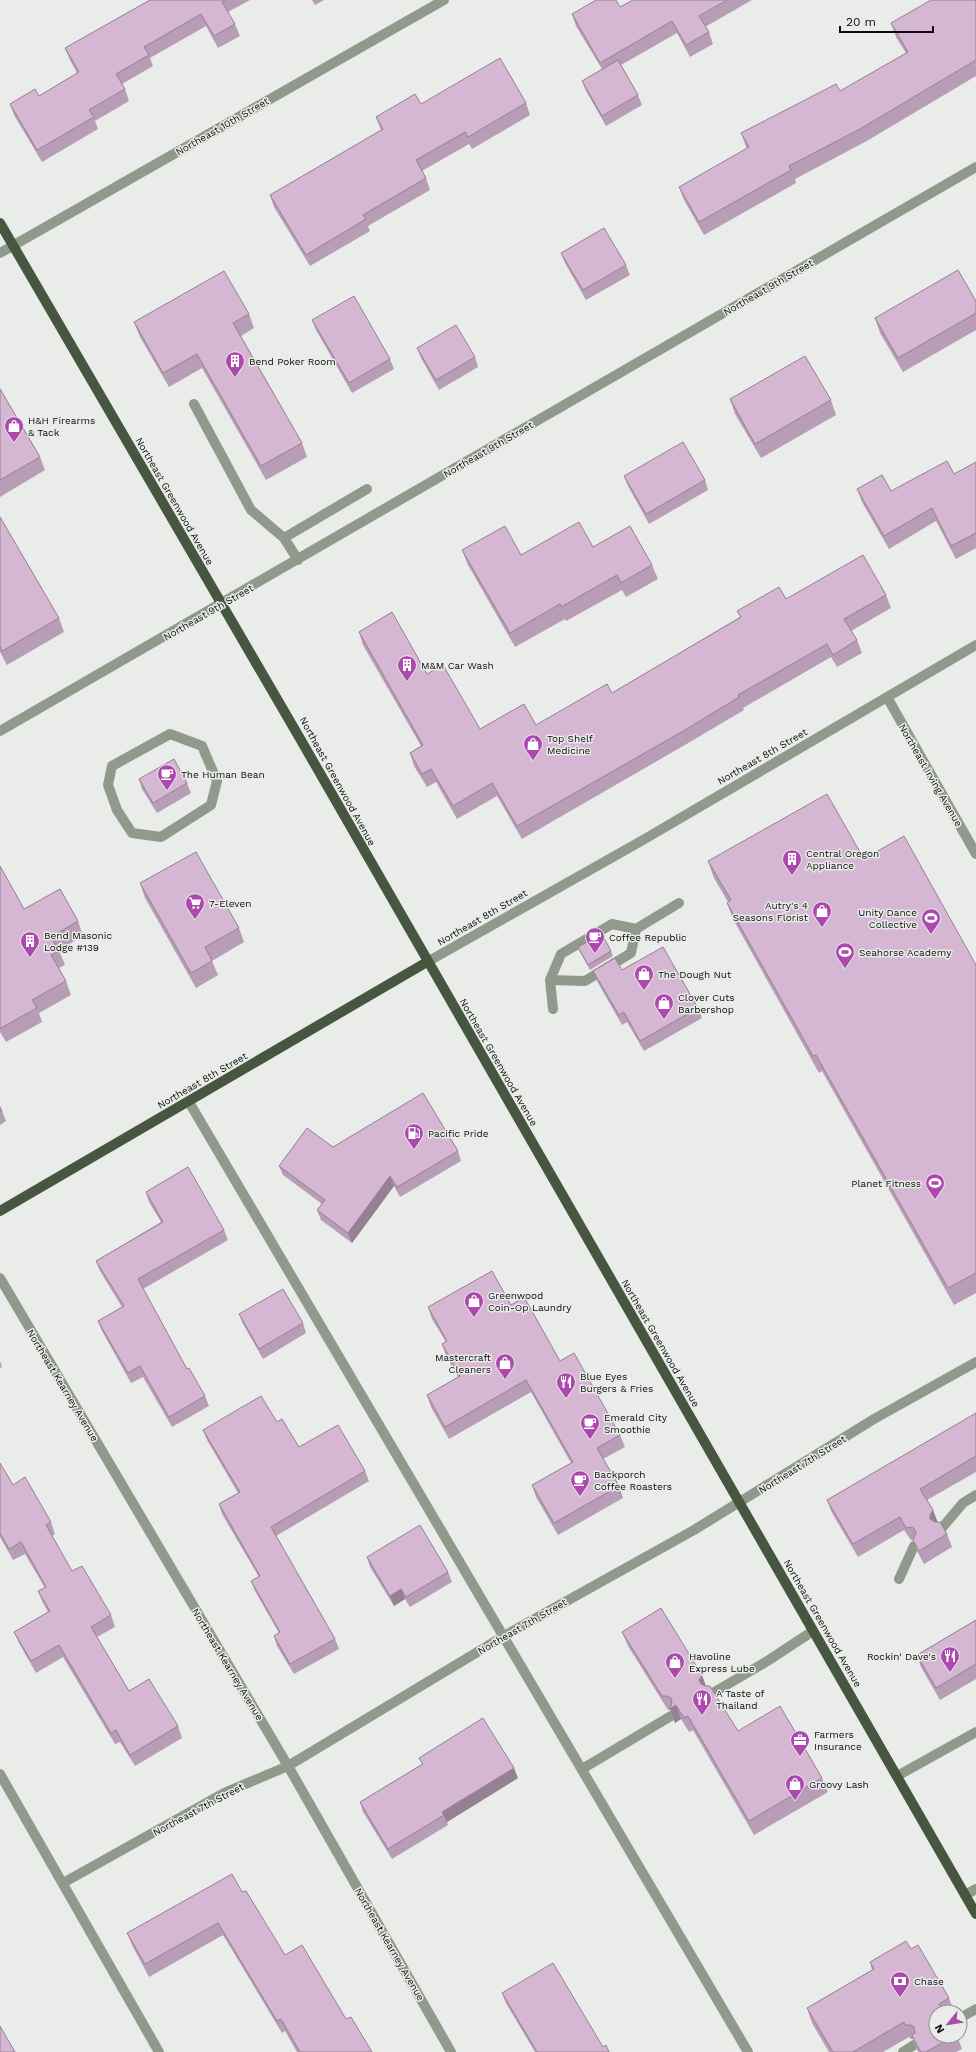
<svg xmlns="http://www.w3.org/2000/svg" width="976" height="2052" font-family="'Work Sans',sans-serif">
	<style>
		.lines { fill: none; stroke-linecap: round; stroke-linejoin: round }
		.minor { stroke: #90998b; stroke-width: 10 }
		.major { stroke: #47563e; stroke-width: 10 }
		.wall { fill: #b79db6 }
		.shaded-wall { fill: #958094 }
		.building { fill: #d5b7d4; stroke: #958094 }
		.labels { text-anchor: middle; stroke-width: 3; stroke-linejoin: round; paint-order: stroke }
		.street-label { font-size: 10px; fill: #0c0d0c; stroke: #eaece9 }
		.poi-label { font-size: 10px; fill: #0c0d0c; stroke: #eaece9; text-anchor: start }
	</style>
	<rect width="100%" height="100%" fill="#eaece9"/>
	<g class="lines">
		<path class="minor" d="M 0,253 L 444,0
			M 194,404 L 251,510 L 284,538 L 298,560
			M 284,538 L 367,489
			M 887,697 L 976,854
			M 0,731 L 976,167
			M 170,734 L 202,746 L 217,781 L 211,805 L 161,837 L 132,833 L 117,810 L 108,785 L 112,766 Z
			M 427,962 L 643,840 L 976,645
			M 550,980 L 585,981 L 631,953 L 636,929
			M 553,1009 L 550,980 L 561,954 L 612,924 L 636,929 L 679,903
			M 189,1102 L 748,2052
			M 0,1278 L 288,1766 L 451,2052
			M 941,1529 L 963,1503 L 976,1495
			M 899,1579 L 914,1546
			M 711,1694 L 769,1660 L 813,1631
			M 582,1769 L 671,1716
			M 0,1774 L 159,2052
			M 897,1776 L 976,1732
			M 63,1883 L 224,1793 L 288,1766 L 504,1636 L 694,1530 L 874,1419 L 976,1362
			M 965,1895 L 976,1889
			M 960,2018 L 976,2009
			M 903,2052 L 914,2045"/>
		<path class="major" d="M 0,223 L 302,742 L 976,1914
			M 0,1211 L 427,962"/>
	</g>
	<path class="wall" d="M 150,0 L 250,0 L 228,12 L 235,24 L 240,36 L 218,48 L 206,26 L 150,58 L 153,66 L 122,84 L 125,89 L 129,101 L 95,121 L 98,129 L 42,162 L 14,115 L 10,104 L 39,96 L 77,73 L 70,60 L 65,48 Z
		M 312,0 L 324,0 L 315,5 Z
		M 633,0 L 752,0 L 705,27 L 709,32 L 713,44 L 690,57 L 677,33 L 621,65 L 638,95 L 642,105 L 606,126 L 586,91 L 582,81 L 602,69 L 576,26 L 572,14 L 620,7 Z
		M 976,0 L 976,76 L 865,142 L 795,179 L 796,183 L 704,235 L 684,200 L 679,187 L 747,149 L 741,133 L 840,91 L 906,53 L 896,37 L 891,23 Z
		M 526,103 L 530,115 L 472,149 L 469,144 L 422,171 L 426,178 L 430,190 L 368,226 L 370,231 L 310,266 L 274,207 L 270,195 L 381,130 L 376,117 L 421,104 Z
		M 561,253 L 626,265 L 630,275 L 586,300 L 565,263 Z
		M 976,301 L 976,330 L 903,372 L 880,333 L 875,318 Z
		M 249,314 L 254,328 L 241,336 L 302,443 L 307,457 L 266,480 L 202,368 L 169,387 L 140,337 L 134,322 Z
		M 312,320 L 390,359 L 394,369 L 352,393 L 316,330 Z
		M 417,348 L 475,357 L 478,367 L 439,390 L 421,358 Z
		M 0,389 L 40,457 L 45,470 L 0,497 Z
		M 730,399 L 831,400 L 836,415 L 761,458 L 735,414 Z
		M 976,462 L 976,548 L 956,559 L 936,521 L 889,549 L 862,502 L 857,489 L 891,491 L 954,474 Z
		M 624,476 L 705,480 L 708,490 L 649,524 L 628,486 Z
		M 0,517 L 59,618 L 64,632 L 7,665 L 0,652 Z
		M 593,547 L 652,565 L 658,579 L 626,597 L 622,590 L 566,621 L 565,619 L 515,647 L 468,565 L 462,550 L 521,555 Z
		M 886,595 L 891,608 L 851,631 L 857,640 L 862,653 L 837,667 L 831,657 L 743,708 L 744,710 L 690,742 L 522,839 L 497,796 L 457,819 L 436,782 L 427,787 L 414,766 L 410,753 L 421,746 L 363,645 L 359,632 L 427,674 L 480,729 L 536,725 L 612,693 L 740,617 L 737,611 L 786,599 Z
		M 139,779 L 187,783 L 191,793 L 157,813 L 142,789 Z
		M 864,859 L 976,965 L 976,1293 L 954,1305 L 822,1071 L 819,1073 L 733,919 L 727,903 L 728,902 L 714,878 L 708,861 Z
		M 0,866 L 24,909 L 78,921 L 83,936 L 59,950 L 65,965 L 59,968 L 66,981 L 71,995 L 39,1013 L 42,1022 L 6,1042 L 0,1032 Z
		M 140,883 L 239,928 L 244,942 L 212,961 L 218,975 L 196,988 L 145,898 Z
		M 578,947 L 611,951 L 613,956 L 590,970 L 580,952 Z
		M 622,970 L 698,1008 L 702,1018 L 644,1051 L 627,1022 L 622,1025 L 597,981 L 593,971 Z
		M 0,1107 L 2,1111 L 6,1121 L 0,1125 Z
		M 333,1147 L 458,1151 L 461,1161 L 400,1197 L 394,1186 L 352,1243 L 321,1220 L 317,1210 L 322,1204 L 283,1175 L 279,1166 Z
		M 146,1192 L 224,1230 L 228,1240 L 143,1289 L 187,1369 L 205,1396 L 209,1406 L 172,1427 L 143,1377 L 131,1383 L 102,1331 L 98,1321 L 122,1307 L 100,1271 L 96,1261 L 161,1222 L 149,1202 Z
		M 511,1305 L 560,1361 L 620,1435 L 625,1447 L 603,1459 L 619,1486 L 623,1498 L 558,1535 L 536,1497 L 532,1485 L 571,1463 L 531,1392 L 449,1439 L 431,1407 L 427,1395 L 458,1377 L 446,1356 L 442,1344 L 446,1342 L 432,1319 L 428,1307 Z
		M 239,1314 L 303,1323 L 306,1333 L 263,1359 L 243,1324 Z
		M 0,1361 L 2,1367 L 0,1368 Z
		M 976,1413 L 976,1472 L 927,1500 L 933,1510 L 937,1522 L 947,1534 L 952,1547 L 924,1564 L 918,1553 L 913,1540 L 911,1540 L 904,1530 L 858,1557 L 832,1513 L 827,1500 Z
		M 277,1422 L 299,1447 L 365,1471 L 369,1481 L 276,1536 L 335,1639 L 339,1649 L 294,1674 L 277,1646 L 274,1636 L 279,1633 L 255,1591 L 251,1581 L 259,1577 L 222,1514 L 219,1504 L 238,1493 L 207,1440 L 203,1430 Z
		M 0,1463 L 13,1485 L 51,1522 L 55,1534 L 52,1536 L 72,1571 L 111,1615 L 115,1627 L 97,1637 L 129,1691 L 178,1726 L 182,1738 L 135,1766 L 120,1742 L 115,1744 L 63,1657 L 36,1673 L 19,1643 L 14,1632 L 48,1612 L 43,1603 L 38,1591 L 45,1588 L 25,1554 L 13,1560 L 0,1537 Z
		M 367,1557 L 448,1572 L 452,1582 L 410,1607 L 405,1599 L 394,1606 L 370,1567 Z
		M 976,1620 L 976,1679 L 940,1700 L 921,1667 L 917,1655 Z
		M 622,1632 L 706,1686 L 738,1731 L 822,1778 L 828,1792 L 754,1835 L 693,1730 L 689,1732 L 681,1719 L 675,1723 L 671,1710 L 668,1710 L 628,1646 Z
		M 419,1758 L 518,1778 L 447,1822 L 448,1825 L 392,1859 L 363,1812 L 360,1802 L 422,1764 Z
		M 242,1892 L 285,1955 L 346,2019 L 372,2052 L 297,2052 L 285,2031 L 282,2033 L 223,1935 L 149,1977 L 132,1945 L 127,1933 Z
		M 870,1962 L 949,1998 L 954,2012 L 936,2012 L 936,2036 L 957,2036 L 962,2049 L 956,2052 L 918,2052 L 913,2039 L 911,2039 L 909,2037 L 883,2052 L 829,2052 L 812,2023 L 807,2008 L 872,1970 Z
		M 502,1993 L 603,2047 L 609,2052 L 535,2052 L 506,2003 Z"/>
	<path class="shaded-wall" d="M 390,1176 L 394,1186 L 352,1243 L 348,1233 Z
		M 933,1510 L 938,1523 L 935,1532 L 930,1519 L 930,1515 Z
		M 401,1589 L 405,1599 L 394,1606 L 390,1596 Z
		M 702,1675 L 707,1689 L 706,1698 L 699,1680 Z
		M 676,1705 L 681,1719 L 675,1723 L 670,1709 Z
		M 514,1768 L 518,1778 L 447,1822 L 442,1812 Z"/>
	<path class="building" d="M 150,0 L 225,0 L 222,2 L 235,24 L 214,36 L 201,14 L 144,47 L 149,55 L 116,74 L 125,89 L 89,110 L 94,117 L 37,150 L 10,104 L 35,89 L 39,96 L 79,72 L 65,48 Z
		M 596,0 L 616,0 L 620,7 L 633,0 L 727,0 L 699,16 L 709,32 L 686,45 L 672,21 L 600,63 L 572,14 Z
		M 931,0 L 976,0 L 976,60 L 860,129 L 789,166 L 791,170 L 699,222 L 679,187 L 749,147 L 741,133 L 836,84 L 840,91 L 908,52 L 891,23 Z
		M 500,58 L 526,103 L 468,137 L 465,132 L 416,160 L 426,178 L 363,215 L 366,219 L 306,255 L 270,195 L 383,129 L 376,117 L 415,94 L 421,104 Z
		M 618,60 L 638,95 L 602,116 L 582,81 Z
		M 604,228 L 626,265 L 583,290 L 561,253 Z
		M 958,270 L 976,301 L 976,313 L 898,358 L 875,318 Z
		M 224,271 L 249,314 L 233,323 L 302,443 L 261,466 L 197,354 L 163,373 L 134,322 Z
		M 354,296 L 390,359 L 349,383 L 312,320 Z
		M 456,325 L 475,357 L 436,380 L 417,348 Z
		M 805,356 L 831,400 L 755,444 L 730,399 Z
		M 0,389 L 40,457 L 0,480 Z
		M 683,442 L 705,480 L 646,514 L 624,476 Z
		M 947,461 L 954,474 L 976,462 L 976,533 L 951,546 L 932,508 L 884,536 L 857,489 L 882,475 L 891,491 Z
		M 0,517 L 59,618 L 2,651 L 0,647 Z
		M 579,522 L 593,547 L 630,526 L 652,565 L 621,583 L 617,575 L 561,607 L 560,604 L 510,633 L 462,550 L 505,526 L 521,555 Z
		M 863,555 L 886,595 L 844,619 L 857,640 L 833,655 L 827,644 L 738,695 L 739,697 L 685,730 L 517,826 L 492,783 L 453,806 L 431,769 L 422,774 L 410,753 L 423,745 L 359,632 L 392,612 L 427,674 L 443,665 L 480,729 L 524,704 L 536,725 L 607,684 L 612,693 L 741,617 L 737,611 L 779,587 L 786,599 Z
		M 174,759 L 187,783 L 153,803 L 139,779 Z
		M 827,794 L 864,859 L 904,836 L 976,965 L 976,1273 L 948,1288 L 816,1055 L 813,1056 L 741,928 L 727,903 L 731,900 L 708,861 Z
		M 196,852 L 239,928 L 205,947 L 212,961 L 191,973 L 140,883 Z
		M 0,866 L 24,909 L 60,889 L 78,921 L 51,937 L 59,951 L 51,955 L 66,981 L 32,1000 L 37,1008 L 1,1028 L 0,1027 Z
		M 602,934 L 611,951 L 588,965 L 578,947 Z
		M 663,947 L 698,1008 L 640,1041 L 624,1012 L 619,1015 L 593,971 L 615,958 L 622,970 Z
		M 423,1093 L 458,1151 L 397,1187 L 390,1176 L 348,1233 L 317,1210 L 325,1200 L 279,1166 L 307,1128 L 333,1147 Z
		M 0,1107 L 2,1111 L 0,1112 Z
		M 188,1167 L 224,1230 L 138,1279 L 187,1369 L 189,1368 L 205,1396 L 169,1417 L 140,1366 L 128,1373 L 98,1321 L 124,1306 L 96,1261 L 163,1222 L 146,1192 Z
		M 492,1271 L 511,1305 L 524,1297 L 560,1361 L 574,1353 L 620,1435 L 597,1448 L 619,1486 L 554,1523 L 532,1485 L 573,1462 L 526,1380 L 445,1427 L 427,1395 L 460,1376 L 442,1344 L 447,1341 L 428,1307 Z
		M 283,1289 L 303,1323 L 259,1349 L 239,1314 Z
		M 261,1396 L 277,1422 L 282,1419 L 299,1447 L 338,1425 L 365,1471 L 271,1527 L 335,1639 L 290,1664 L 274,1636 L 280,1632 L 251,1581 L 260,1576 L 219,1504 L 240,1492 L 203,1430 Z
		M 976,1413 L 976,1456 L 920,1489 L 933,1510 L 930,1515 L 930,1519 L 935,1522 L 940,1522 L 947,1534 L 919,1551 L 913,1540 L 916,1533 L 915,1530 L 912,1527 L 906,1528 L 900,1517 L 853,1544 L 827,1500 Z
		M 0,1463 L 13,1485 L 25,1477 L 51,1522 L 46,1525 L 72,1571 L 82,1566 L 111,1615 L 91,1627 L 129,1691 L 149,1679 L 178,1726 L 130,1755 L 116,1730 L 111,1733 L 59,1645 L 31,1661 L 14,1632 L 50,1611 L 38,1591 L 46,1587 L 21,1542 L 9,1549 L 0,1533 Z
		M 420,1525 L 448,1572 L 406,1597 L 401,1589 L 390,1596 L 367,1557 Z
		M 661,1608 L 702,1675 L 699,1680 L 701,1684 L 706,1686 L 710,1686 L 738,1731 L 780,1706 L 822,1778 L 749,1821 L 688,1716 L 684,1718 L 676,1705 L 670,1709 L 672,1702 L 671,1698 L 666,1696 L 662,1696 L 622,1632 Z
		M 976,1620 L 976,1664 L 936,1688 L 917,1655 Z
		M 483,1718 L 514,1768 L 442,1812 L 444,1815 L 388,1849 L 360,1802 L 423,1764 L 419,1758 Z
		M 232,1874 L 242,1892 L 246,1891 L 285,1955 L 302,1945 L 346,2019 L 351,2017 L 372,2052 L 300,2052 L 281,2019 L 277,2021 L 218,1923 L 145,1964 L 127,1933 Z
		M 906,1941 L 911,1949 L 918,1945 L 949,1998 L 939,2004 L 944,2012 L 936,2012 L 936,2036 L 954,2036 L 926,2052 L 921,2052 L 912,2036 L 915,2033 L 914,2027 L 911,2025 L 905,2025 L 904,2022 L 853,2052 L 833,2052 L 807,2008 L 874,1969 L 870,1962 Z
		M 553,1963 L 603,2047 L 606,2045 L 609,2052 L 537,2052 L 502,1993 Z
		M 0,2026 L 15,2052 L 0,2052 Z"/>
	<defs>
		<g id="building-pin" transform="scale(1)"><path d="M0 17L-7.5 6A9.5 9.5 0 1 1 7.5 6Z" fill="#ad49ae" stroke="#eaece9"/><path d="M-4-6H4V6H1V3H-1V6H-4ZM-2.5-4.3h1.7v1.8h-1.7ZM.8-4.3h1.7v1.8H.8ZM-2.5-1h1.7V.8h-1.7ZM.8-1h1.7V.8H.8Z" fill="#fff"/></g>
		<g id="shop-pin" transform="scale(1)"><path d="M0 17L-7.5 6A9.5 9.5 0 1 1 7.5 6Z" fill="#ad49ae" stroke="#eaece9"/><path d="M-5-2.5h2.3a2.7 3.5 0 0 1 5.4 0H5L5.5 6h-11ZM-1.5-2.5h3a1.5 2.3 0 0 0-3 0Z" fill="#fff"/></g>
		<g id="cafe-pin" transform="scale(1)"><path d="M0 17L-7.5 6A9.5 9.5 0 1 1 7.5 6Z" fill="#ad49ae" stroke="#eaece9"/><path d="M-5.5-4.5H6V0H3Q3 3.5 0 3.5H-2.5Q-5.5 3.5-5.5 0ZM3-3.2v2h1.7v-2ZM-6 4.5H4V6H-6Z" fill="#fff"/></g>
		<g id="supermarket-pin" transform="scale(1)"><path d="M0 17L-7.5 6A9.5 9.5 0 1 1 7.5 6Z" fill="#ad49ae" stroke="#eaece9"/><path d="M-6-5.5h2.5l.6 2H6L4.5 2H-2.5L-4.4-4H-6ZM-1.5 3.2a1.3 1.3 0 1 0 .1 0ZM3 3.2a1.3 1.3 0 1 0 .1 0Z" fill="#fff"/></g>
		<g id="stadium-pin" transform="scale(1)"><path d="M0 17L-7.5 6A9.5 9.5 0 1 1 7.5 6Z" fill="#ad49ae" stroke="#eaece9"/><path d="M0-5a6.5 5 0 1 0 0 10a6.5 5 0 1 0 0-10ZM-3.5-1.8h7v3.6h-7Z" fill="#fff"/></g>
		<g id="fuel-pin" transform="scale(1)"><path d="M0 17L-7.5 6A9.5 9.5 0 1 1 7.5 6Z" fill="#ad49ae" stroke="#eaece9"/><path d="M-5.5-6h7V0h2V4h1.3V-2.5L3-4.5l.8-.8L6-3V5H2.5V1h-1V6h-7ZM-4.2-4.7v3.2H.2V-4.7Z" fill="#fff"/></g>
		<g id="restaurant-pin" transform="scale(1)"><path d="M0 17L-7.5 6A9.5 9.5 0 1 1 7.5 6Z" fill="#ad49ae" stroke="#eaece9"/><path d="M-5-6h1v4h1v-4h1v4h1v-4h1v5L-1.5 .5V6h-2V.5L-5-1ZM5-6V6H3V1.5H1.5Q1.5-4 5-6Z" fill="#fff"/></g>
		<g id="office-pin" transform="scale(1)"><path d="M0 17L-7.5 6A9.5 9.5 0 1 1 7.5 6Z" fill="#ad49ae" stroke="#eaece9"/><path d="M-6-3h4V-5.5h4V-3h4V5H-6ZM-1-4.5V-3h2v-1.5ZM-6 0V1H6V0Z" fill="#fff"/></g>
		<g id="bank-pin" transform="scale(1)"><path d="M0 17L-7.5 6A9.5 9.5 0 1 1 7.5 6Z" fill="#ad49ae" stroke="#eaece9"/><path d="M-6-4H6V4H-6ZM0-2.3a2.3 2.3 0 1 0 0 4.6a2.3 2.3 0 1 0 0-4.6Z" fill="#fff"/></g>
	</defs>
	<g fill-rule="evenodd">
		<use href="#building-pin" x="235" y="361"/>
		<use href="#shop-pin" x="14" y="426"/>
		<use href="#building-pin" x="407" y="665"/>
		<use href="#shop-pin" x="533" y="744"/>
		<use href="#cafe-pin" x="167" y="774"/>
		<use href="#building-pin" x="792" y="859"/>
		<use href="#supermarket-pin" x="195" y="903"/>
		<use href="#shop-pin" x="822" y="911"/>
		<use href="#stadium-pin" x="931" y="918"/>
		<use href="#cafe-pin" x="595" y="937"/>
		<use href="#building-pin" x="30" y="941"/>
		<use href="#stadium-pin" x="845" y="952"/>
		<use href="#shop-pin" x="644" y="974"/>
		<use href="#shop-pin" x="664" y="1003"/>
		<use href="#fuel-pin" x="414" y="1133"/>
		<use href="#stadium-pin" x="935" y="1183"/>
		<use href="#shop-pin" x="474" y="1301"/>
		<use href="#shop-pin" x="505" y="1363"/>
		<use href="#restaurant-pin" x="566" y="1382"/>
		<use href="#cafe-pin" x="590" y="1423"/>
		<use href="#cafe-pin" x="580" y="1480"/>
		<use href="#restaurant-pin" x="950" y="1656"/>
		<use href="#shop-pin" x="675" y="1662"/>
		<use href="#restaurant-pin" x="702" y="1699"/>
		<use href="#office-pin" x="800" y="1740"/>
		<use href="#shop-pin" x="795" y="1784"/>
		<use href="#bank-pin" x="900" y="1981"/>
	</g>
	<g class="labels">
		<g class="street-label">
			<text transform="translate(222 126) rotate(-30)" y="4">Northeast 10th Street</text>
			<text transform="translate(768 287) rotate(-30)" y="4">Northeast 9th Street</text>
			<text transform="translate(488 449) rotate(-30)" y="4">Northeast 9th Street</text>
			<text transform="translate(175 501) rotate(60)" y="4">Northeast Greenwood Avenue</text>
			<text transform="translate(208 612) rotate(-30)" y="4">Northeast 9th Street</text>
			<text transform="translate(762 756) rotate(-30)" y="4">Northeast 8th Street</text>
			<text transform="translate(931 775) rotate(60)" y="4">Northeast Irving Avenue</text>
			<text transform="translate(338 781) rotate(61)" y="4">Northeast Greenwood Avenue</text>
			<text transform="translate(482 917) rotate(-30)" y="4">Northeast 8th Street</text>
			<text transform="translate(499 1062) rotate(60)" y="4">Northeast Greenwood Avenue</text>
			<text transform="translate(202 1080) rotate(-30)" y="4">Northeast 8th Street</text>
			<text transform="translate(661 1343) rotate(60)" y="4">Northeast Greenwood Avenue</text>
			<text transform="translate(63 1385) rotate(59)" y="4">Northeast Kearney Avenue</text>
			<text transform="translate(802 1464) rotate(-32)" y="4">Northeast 7th Street</text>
			<text transform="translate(823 1623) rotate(60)" y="4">Northeast Greenwood Avenue</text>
			<text transform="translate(522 1626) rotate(-30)" y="4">Northeast 7th Street</text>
			<text transform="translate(228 1664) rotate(59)" y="4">Northeast Kearney Avenue</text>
			<text transform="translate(198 1809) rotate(-28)" y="4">Northeast 7th Street</text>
			<text transform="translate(390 1944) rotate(60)" y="4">Northeast Kearney Avenue</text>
		</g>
		<g class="poi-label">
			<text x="249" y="365">Bend Poker Room</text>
			<text x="28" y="424">H&amp;H Firearms<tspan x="28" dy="12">&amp; Tack</tspan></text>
			<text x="421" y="669">M&amp;M Car Wash</text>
			<text x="547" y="742">Top Shelf<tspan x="547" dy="12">Medicine</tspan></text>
			<text x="181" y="778">The Human Bean</text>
			<text x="806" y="857">Central Oregon<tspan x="806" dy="12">Appliance</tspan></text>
			<text x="209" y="907">7-Eleven</text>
			<text x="808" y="909" text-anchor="end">Autry's 4<tspan x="808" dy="12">Seasons Florist</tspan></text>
			<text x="917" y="916" text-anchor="end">Unity Dance<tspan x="917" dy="12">Collective</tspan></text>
			<text x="44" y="939">Bend Masonic<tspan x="44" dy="12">Lodge #139</tspan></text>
			<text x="609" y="941">Coffee Republic</text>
			<text x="859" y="956">Seahorse Academy</text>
			<text x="658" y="978">The Dough Nut</text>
			<text x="678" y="1001">Clover Cuts<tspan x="678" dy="12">Barbershop</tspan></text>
			<text x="428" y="1137">Pacific Pride</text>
			<text x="921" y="1187" text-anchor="end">Planet Fitness</text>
			<text x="488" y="1299">Greenwood<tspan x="488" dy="12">Coin-Op Laundry</tspan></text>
			<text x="491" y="1361" text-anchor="end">Mastercraft<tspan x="491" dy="12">Cleaners</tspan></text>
			<text x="580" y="1380">Blue Eyes<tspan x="580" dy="12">Burgers &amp; Fries</tspan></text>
			<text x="604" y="1421">Emerald City<tspan x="604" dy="12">Smoothie</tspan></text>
			<text x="594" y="1478">Backporch<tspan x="594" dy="12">Coffee Roasters</tspan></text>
			<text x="689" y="1660">Havoline<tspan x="689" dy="12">Express Lube</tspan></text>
			<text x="936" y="1660" text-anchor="end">Rockin' Dave's</text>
			<text x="716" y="1697">A Taste of<tspan x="716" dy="12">Thailand</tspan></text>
			<text x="814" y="1738">Farmers<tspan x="814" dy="12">Insurance</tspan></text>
			<text x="809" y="1788">Groovy Lash</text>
			<text x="914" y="1985">Chase</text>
		</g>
	</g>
	<g transform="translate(948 2024) rotate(240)"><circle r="19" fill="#eaece9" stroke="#919391"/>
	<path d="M0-3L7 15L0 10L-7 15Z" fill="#ad49ae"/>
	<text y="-6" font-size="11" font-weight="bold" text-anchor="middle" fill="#0c0d0c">N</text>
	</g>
	<path d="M840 26v6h93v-6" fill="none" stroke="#0c0d0c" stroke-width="2"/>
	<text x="846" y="26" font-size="12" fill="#0c0d0c" stroke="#eaece9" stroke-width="3" paint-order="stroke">20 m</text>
</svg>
